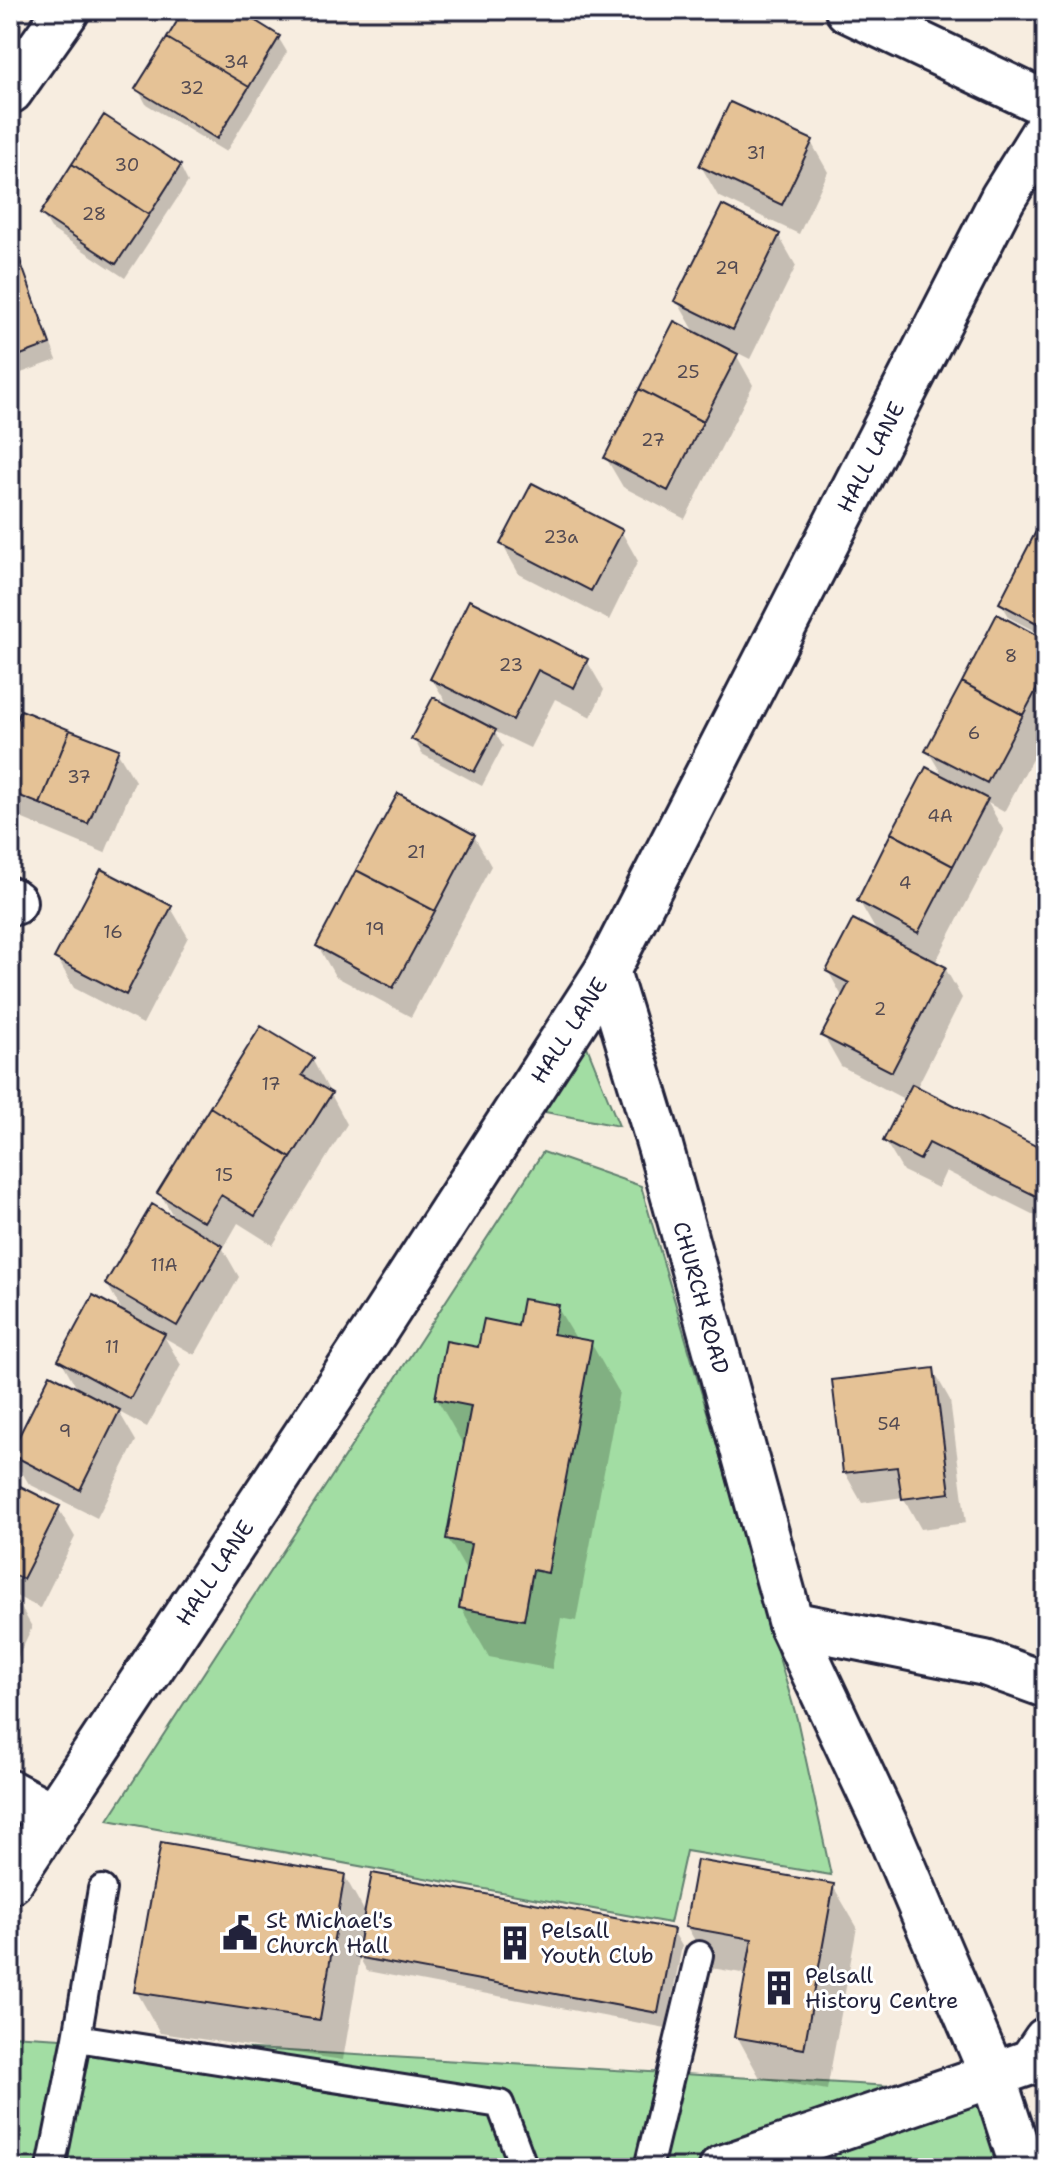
<svg xmlns="http://www.w3.org/2000/svg" width="1056" height="2178" font-family="'Shantell Sans',sans-serif">
	<style>
		.green { fill: #a2dda3; stroke: #62806f; stroke-width: 2 }
		.shadow { fill: #0003 }
		.building { fill: #e5c296; stroke: #22223b; stroke-width: 2 }
		.lines { fill: none; stroke-linecap: round; stroke-linejoin: round }
		.lane-casing { stroke: #22223b; stroke-width: 32 }
		.street-casing { stroke: #22223b; stroke-width: 50 }
		.secondary-casing { stroke: #22223b; stroke-width: 50 }
		.lane { stroke: #fff; stroke-width: 26 }
		.street { stroke: #fff; stroke-width: 44 }
		.secondary { stroke: #fff; stroke-width: 44 }
		.labels { text-anchor: middle; stroke-width: 6; stroke-linejoin: round; paint-order: stroke }
		.number-label { font-size: 18px; fill: #534a52 }
		.street-label { font-size: 22px; fill: #22223b; stroke: #fff }
		.poi-label { font-size: 22px; fill: #22223b; stroke: #fff; text-anchor: start }
	</style>
	<rect width="100%" height="100%" fill="#f7ede0"/>
	<filter id="ink" filterUnits="userSpaceOnUse"><feTurbulence type="fractalNoise" baseFrequency=".0125" numOctaves="2"/><feDisplacementMap in="SourceGraphic" scale="16" xChannelSelector="R" yChannelSelector="G"/><feConvolveMatrix kernelMatrix="1 2 1 2 8 2 1 2 1" color-interpolation-filters="sRGB"/></filter>
	<g filter="url(#ink)">
		<path class="green" d="M 586,1044 L 619,1126 L 540,1111 Z
			M 543,1152 L 641,1186 L 797,1719 L 831,1875 L 686,1851 L 670,1923 L 108,1820 Z
			M 10,2035 L 978,2091 L 1002,2168 L 10,2168 Z"/>
		<path class="shadow" d="M 186,10 L 234,10 L 278,37 L 287,52 L 226,152 L 146,104 L 138,89 Z
			M 310,10 L 328,10 L 323,18 Z
			M 811,142 L 828,172 L 799,234 L 718,196 L 701,166 Z
			M 180,166 L 188,182 L 125,278 L 51,229 L 42,214 Z
			M 779,236 L 796,266 L 750,359 L 734,351 L 753,385 L 685,519 L 623,487 L 606,458 L 696,334 L 677,301 Z
			M 16,255 L 57,360 L 10,377 L 10,257 Z
			M 1046,486 L 1046,503 L 1042,495 Z
			M 1046,517 L 1046,637 L 1010,618 L 1001,603 Z
			M 621,531 L 638,561 L 609,620 L 519,574 L 502,544 Z
			M 1046,642 L 1046,733 L 1004,812 L 988,803 L 1004,831 L 935,963 L 945,968 L 962,998 L 916,1089 L 1046,1153 L 1046,1221 L 946,1171 L 938,1188 L 903,1171 L 885,1141 L 906,1100 L 841,1066 L 824,1036 L 843,998 L 828,971 L 878,934 L 859,901 L 944,778 L 928,751 Z
			M 587,661 L 604,690 L 591,717 L 555,699 L 530,748 L 494,731 L 503,746 L 482,786 L 422,754 L 414,739 L 449,707 L 432,679 Z
			M 10,724 L 15,732 L 117,751 L 135,781 L 105,853 L 11,814 Z
			M 474,836 L 491,866 L 411,1017 L 335,976 L 318,946 Z
			M 171,908 L 188,937 L 143,1024 L 74,988 L 57,958 Z
			M 312,1059 L 347,1124 L 273,1245 L 238,1223 L 223,1249 L 239,1277 L 195,1355 L 165,1338 L 181,1365 L 147,1427 L 119,1412 L 136,1441 L 97,1518 L 29,1484 L 11,1454 L 78,1390 L 61,1360 L 124,1314 L 107,1284 L 176,1221 L 160,1193 Z
			M 557,1307 L 577,1340 L 591,1343 L 619,1392 L 576,1621 L 561,1618 L 552,1669 L 489,1657 L 461,1608 L 467,1572 L 448,1539 L 465,1448 L 437,1399 L 480,1350 Z
			M 933,1370 L 950,1400 L 966,1523 L 921,1529 L 903,1497 L 862,1503 L 845,1473 L 834,1382 Z
			M 10,1483 L 58,1508 L 75,1537 L 40,1608 L 14,1595 L 32,1627 L 10,1674 Z
			M 1046,1546 L 1046,1577 L 1039,1565 Z
			M 344,1875 L 366,1914 L 673,1931 L 682,1946 L 666,2028 L 367,1971 L 360,1959 L 343,2060 L 160,2033 L 137,1992 Z
			M 833,1886 L 857,1927 L 827,2090 L 760,2078 L 737,2036 L 748,1974 L 711,1968 L 687,1927 Z"/>
		<path class="building" d="M 184,10 L 238,10 L 280,36 L 249,87 L 167,38 Z
			M 167,38 L 249,87 L 217,139 L 135,89 Z
			M 730,102 L 813,140 L 782,205 L 699,166 Z
			M 104,115 L 181,165 L 149,215 L 72,164 Z
			M 72,164 L 149,215 L 116,264 L 40,214 Z
			M 722,205 L 780,234 L 733,330 L 674,301 Z
			M 17,252 L 50,344 L 10,359 L 10,255 Z
			M 674,321 L 738,354 L 703,422 L 639,389 Z
			M 639,389 L 703,422 L 668,491 L 604,458 Z
			M 532,483 L 623,530 L 591,591 L 500,544 Z
			M 1046,512 L 1046,628 L 999,603 Z
			M 469,600 L 588,659 L 574,688 L 538,670 L 513,720 L 430,679 Z
			M 997,614 L 1046,640 L 1046,672 L 1023,715 L 962,682 Z
			M 962,682 L 1023,715 L 987,783 L 925,751 Z
			M 433,697 L 496,730 L 474,772 L 411,739 Z
			M 21,710 L 70,730 L 40,804 L 10,792 L 10,738 Z
			M 70,730 L 119,749 L 88,824 L 40,804 Z
			M 926,767 L 988,799 L 953,866 L 891,833 Z
			M 398,793 L 475,835 L 435,911 L 356,870 Z
			M 891,833 L 953,866 L 918,933 L 857,901 Z
			M 101,869 L 172,906 L 126,995 L 54,958 Z
			M 356,870 L 435,911 L 393,988 L 316,946 Z
			M 853,919 L 946,967 L 892,1072 L 821,1036 L 849,983 L 826,971 Z
			M 261,1026 L 314,1058 L 302,1075 L 332,1093 L 291,1158 L 210,1107 Z
			M 912,1084 L 1046,1151 L 1046,1201 L 929,1143 L 920,1160 L 883,1141 Z
			M 210,1107 L 291,1158 L 255,1216 L 221,1195 L 204,1222 L 157,1193 Z
			M 152,1204 L 223,1246 L 177,1326 L 105,1284 Z
			M 93,1295 L 165,1334 L 130,1399 L 58,1360 Z
			M 523,1299 L 559,1305 L 553,1334 L 592,1341 L 548,1573 L 533,1570 L 524,1620 L 459,1608 L 471,1544 L 446,1539 L 471,1406 L 435,1399 L 446,1341 L 478,1347 L 484,1319 L 518,1326 Z
			M 934,1368 L 950,1493 L 902,1499 L 897,1467 L 843,1473 L 832,1380 Z
			M 50,1374 L 120,1410 L 80,1490 L 10,1454 Z
			M 10,1481 L 60,1506 L 23,1579 L 10,1573 Z
			M 161,1842 L 345,1874 L 320,2020 L 134,1992 Z
			M 697,1860 L 834,1884 L 804,2049 L 734,2037 L 752,1939 L 685,1927 Z
			M 372,1873 L 674,1929 L 658,2013 L 356,1957 Z"/>
		<g class="lines">
			<g class="lane-casing">
				<path id="lane" d="M 77,2038 L 102,1889
					M 51,2168 L 77,2038 L 500,2104 L 524,2168
					M 648,2168 L 699,1955"/>
			</g>
			<g class="street-casing">
				<g id="street">
					<path d="M 848,10 L 1046,104"/>
					<path d="M 10,91 L 67,10"/>
					<path d="M 10,900 L 14,902"/>
					<path id="s1" d="M 607,971 L 660,1146 L 791,1624 L 890,1835 L 993,2076 L 1023,2168"/>
					<path d="M 791,1624 L 985,1663 L 1046,1685"/>
					<path d="M 10,1793 L 54,1816"/>
					<path d="M 722,2168 L 1031,2062 L 1046,2040"/>
				</g>
			</g>
			<g class="secondary-casing">
				<g id="secondary">
					<path id="s2" d="M 10,1881 L 378,1326 L 607,971 L 1003,198 L 1046,129"/>
				</g>
			</g>
			<use href="#lane" class="lane"/>
			<use href="#street" class="street"/>
			<use href="#secondary" class="secondary"/>
		</g>
	</g>
	<defs>
		<g id="civic-bare" transform="scale(2.76)"><path d="M-.6-6.5H3V-4.5H.6V-3L4-1V1h2V6H-6V1h2V-1L-.6-3ZM-1.2 2.5V6h2.4V2.5Z" fill="#22223b" stroke="#fff" stroke-width="2.5" paint-order="stroke"/></g>
		<g id="building-bare" transform="scale(2.76)"><path d="M-4-6H4V6H1V3H-1V6H-4ZM-2.5-4.3h1.7v1.8h-1.7ZM.8-4.3h1.7v1.8H.8ZM-2.5-1h1.7V.8h-1.7ZM.8-1h1.7V.8H.8Z" fill="#22223b" stroke="#fff" stroke-width="2.5" paint-order="stroke"/></g>
	</defs>
	<g fill-rule="evenodd">
		<use href="#civic-bare" x="240" y="1933"/>
		<use href="#building-bare" x="515" y="1943"/>
		<use href="#building-bare" x="779" y="1988"/>
	</g>
	<g class="labels">
		<g class="number-label">
			<text x="236" y="68">34</text>
			<text x="192" y="94">32</text>
			<text x="756" y="159">31</text>
			<text x="127" y="171">30</text>
			<text x="94" y="220">28</text>
			<text x="727" y="274">29</text>
			<text x="688" y="378">25</text>
			<text x="653" y="446">27</text>
			<text x="561" y="543">23a</text>
			<text x="1011" y="662">8</text>
			<text x="511" y="671">23</text>
			<text x="974" y="739">6</text>
			<text x="79" y="783">37</text>
			<text x="940" y="822">4A</text>
			<text x="416" y="858">21</text>
			<text x="905" y="889">4</text>
			<text x="375" y="935">19</text>
			<text x="113" y="938">16</text>
			<text x="880" y="1015">2</text>
			<text x="271" y="1090">17</text>
			<text x="224" y="1181">15</text>
			<text x="164" y="1271">11A</text>
			<text x="112" y="1353">11</text>
			<text x="889" y="1430">54</text>
			<text x="65" y="1437">9</text>
		</g>
		<g class="street-label">
			<text dy="8" stroke="none"><textPath href="#s2" startOffset="1666">HALL LANE</textPath></text>
			<text dy="8" stroke="none"><textPath href="#s2" startOffset="1018">HALL LANE</textPath></text>
			<text dy="8" stroke="none"><textPath href="#s1" startOffset="340">CHURCH ROAD</textPath></text>
			<text dy="8" stroke="none"><textPath href="#s2" startOffset="370">HALL LANE</textPath></text>
		</g>
		<g class="poi-label">
			<text x="266" y="1928">St Michael's<tspan x="266" dy="25">Church Hall</tspan></text>
			<text x="541" y="1938">Pelsall<tspan x="541" dy="25">Youth Club</tspan></text>
			<text x="805" y="1983">Pelsall<tspan x="805" dy="25">History Centre</tspan></text>
		</g>
	</g>
	<rect width="1056" height="2178" fill="none" stroke="#fff" stroke-width="40"/>
	<rect x="20" y="20" width="1016" height="2138" fill="none" stroke="#22223b" stroke-width="3" filter="url(#ink)"/>
</svg>
